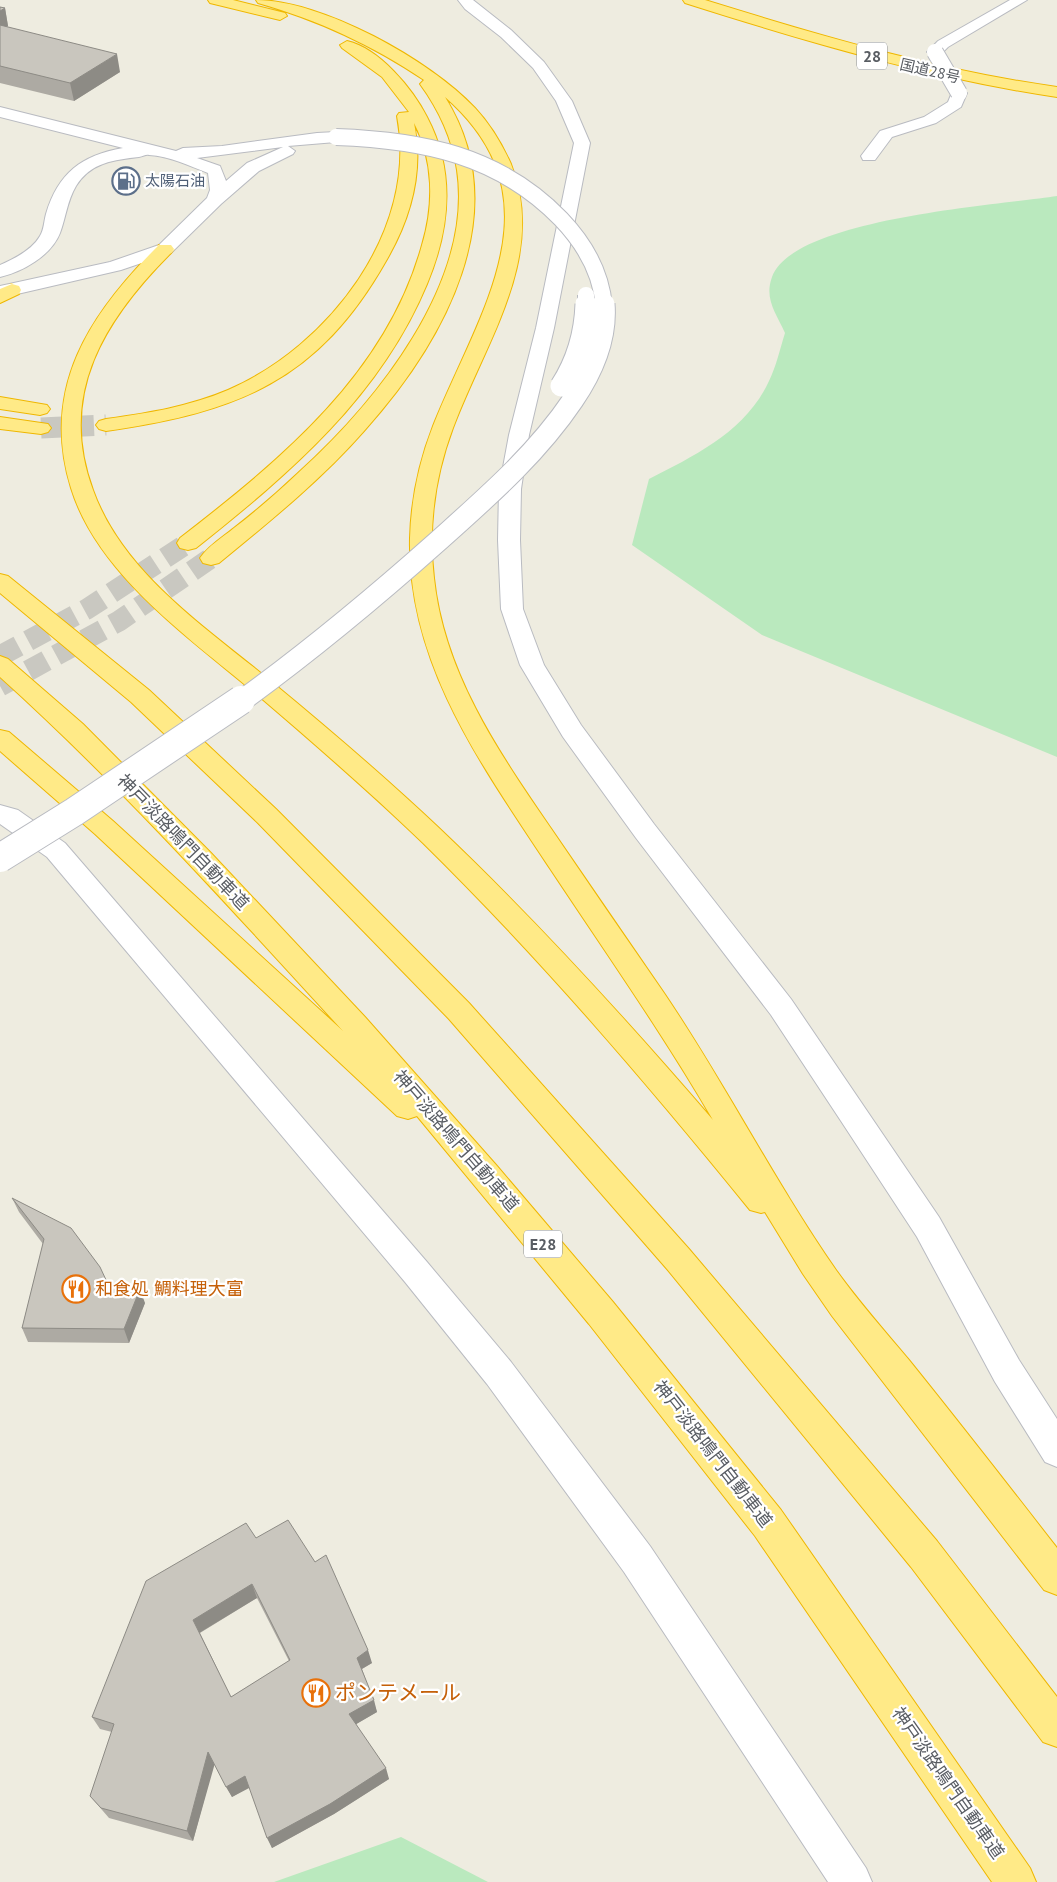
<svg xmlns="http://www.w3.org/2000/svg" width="1057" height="1882" font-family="'PT Sans','Noto Sans JP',sans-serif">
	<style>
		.green { fill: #bae9be }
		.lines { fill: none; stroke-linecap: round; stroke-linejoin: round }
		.highway-tunnel { stroke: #c9c8c1; stroke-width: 21; stroke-dasharray: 21 11; stroke-linecap: butt }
		.minor-casing { stroke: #b9bbc1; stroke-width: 2 }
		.highway-casing { stroke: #efb700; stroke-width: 2 }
		.minor { fill: #fff; fill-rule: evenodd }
		.highway { fill: #ffea87; fill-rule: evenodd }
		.minor-bridge-far2-casing { stroke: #b9bbc1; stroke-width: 18; stroke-linecap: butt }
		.minor-bridge-far1-casing { stroke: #b9bbc1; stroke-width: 23; stroke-linecap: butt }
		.minor-bridge-casing { stroke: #b9bbc1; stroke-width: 30; stroke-linecap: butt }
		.minor-bridge-far2 { stroke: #fff; stroke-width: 16 }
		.minor-bridge-far1 { stroke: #fff; stroke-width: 21 }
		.minor-bridge { stroke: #fff; stroke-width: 28 }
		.wall { fill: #adaaa3; fill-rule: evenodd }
		.shaded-wall { fill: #8d8b85 }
		.building { fill: #c9c6be; stroke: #8d8b85; fill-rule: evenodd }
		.labels { text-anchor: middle; stroke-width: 4.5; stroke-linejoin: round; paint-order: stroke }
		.far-street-label { font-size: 15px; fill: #595d63; stroke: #fff }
		.far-service-label { font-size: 15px; fill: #4e5e75; stroke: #fff; text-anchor: start }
		.shield { fill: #fff; stroke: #8b8e92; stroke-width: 1 }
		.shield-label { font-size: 16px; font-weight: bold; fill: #595d63 }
		.street-label { font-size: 18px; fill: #595d63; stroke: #fff }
		.food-label { font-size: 18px; fill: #c56008; stroke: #fff; text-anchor: start }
		.near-food-label { font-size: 21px; fill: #c56008; stroke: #fff; text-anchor: start }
	</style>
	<rect width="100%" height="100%" fill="#eeece0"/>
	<path class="green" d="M 1057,196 L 1057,757 L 762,635 L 632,545 L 649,479 C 696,455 746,431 769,381 C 776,367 780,349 785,333 C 776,313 764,299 772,277 C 793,218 1001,205 1057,196 Z
		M 401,1837 L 488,1882 L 274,1882 Z"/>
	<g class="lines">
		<path class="highway-tunnel" d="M 41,428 L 106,425
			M 0,656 L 87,609 L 188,543
			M 0,686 L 119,621 L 211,558"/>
		<g class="minor-casing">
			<path id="minor" d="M 458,0 L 473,0 L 511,30 L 544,62 L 572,101 L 590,143 L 554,328 L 529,435 L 521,489 L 520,540 L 523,609 L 544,665 L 581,725 L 654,824 L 791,999 L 939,1217 L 1019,1360 L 1057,1419 L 1057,1467 L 1045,1462 L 995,1382 L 917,1237 L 841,1121 L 771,1015 L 636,838 L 563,737 L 520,665 L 501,609 L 498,540 L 499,489 L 509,435 L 536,328 L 574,143 L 556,101 L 533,68 L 501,37 L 465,9 Z
				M 1010,0 L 1027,0 L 948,47 L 940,55 L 935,57 L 927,52 L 938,41 Z
				M 959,88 L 967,93 L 961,107 L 936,123 L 892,137 L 875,160 L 863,160 L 861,156 L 880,131 L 924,117 L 948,102 L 953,90 Z
				M 0,107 L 176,151 L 183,148 L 222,146 L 317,133 L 336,132 L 344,137 L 336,142 L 288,146 L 295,151 L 293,154 L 259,171 L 221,204 L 171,253 L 121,270 L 0,298 L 0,286 L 110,262 L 159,245 L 207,198 L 210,190 L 208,173 C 190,166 169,156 149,155 C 146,154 142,157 139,157 C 114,160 91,162 76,186 C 67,201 66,217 60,233 C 51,256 22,272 0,277 L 0,265 C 14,259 32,250 40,236 C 44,230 44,221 46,214 C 58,173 82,155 123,148 L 0,117 ZM 283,147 L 247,163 L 226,181 L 220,166 L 197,158 Z
				M 0,805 L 18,810 L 65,843 L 427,1262 L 511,1362 L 650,1546 L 866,1868 L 872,1882 L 828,1882 L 624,1572 L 487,1384 L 405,1282 L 47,857 L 0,824 Z"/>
		</g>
		<g class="highway-casing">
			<path id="highway" d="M 208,0 L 233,0 L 285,13 L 287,16 L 280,20 L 210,3 Z
				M 256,0 C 322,0 430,60 475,108 C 490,124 502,144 511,164 C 548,257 484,344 453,428 C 435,476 428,527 434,578 C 444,673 498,751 550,827 C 588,883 626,938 664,993 C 725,1083 774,1181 836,1270 C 858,1301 884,1330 909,1360 C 959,1422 1008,1485 1057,1548 L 1057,1595 L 1044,1590 L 832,1316 L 803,1274 L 765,1212 L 761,1213 L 750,1210 C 646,1082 540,958 423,843 C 371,793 316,745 261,698 C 194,641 98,576 71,488 C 40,388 90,313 159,245 L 171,245 L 174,249 L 171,253 C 105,319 57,394 93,490 C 123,574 207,628 273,683 C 330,730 386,778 439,828 C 536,920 626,1019 713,1120 C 663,1034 606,953 551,870 C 484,768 407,665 410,538 C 411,500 419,462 433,426 C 478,313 563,200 445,97 C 517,212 444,342 364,431 C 321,480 269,522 219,563 L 211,565 L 203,563 L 200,558 C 208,546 223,537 234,528 C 256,511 277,493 297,474 C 375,404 474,283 457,170 C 452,138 439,110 420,84 L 424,80 C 372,45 318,20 258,3 Z
				M 683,0 L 705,0 C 821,36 936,70 1057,87 L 1057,97 C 929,78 808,42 685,3 Z
				M 347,41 C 379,48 413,89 427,117 C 456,172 450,229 427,284 C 380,397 289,474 196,548 L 188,550 L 180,548 L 177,543 L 180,538 C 281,460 387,373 422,245 C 434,205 434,161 414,123 C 424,171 411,218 386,261 C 318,381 238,412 106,431 L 99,429 L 96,425 L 99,421 L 106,419 C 148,413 188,407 228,390 C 329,346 419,230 397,116 L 399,113 L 409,112 L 382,77 L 342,48 L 340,45 Z
				M 12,284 L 19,286 L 21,290 L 19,294 L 0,303 L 0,289 Z
				M 0,397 L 47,405 L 50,409 L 47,413 L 40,415 L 0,409 Z
				M 0,417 L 48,424 L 51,428 L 48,432 L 41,434 L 0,429 Z
				M 0,574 L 8,576 L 149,690 L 276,809 L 469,1003 L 689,1249 L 937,1541 L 1057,1697 L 1057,1747 L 1043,1742 L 911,1567 L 667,1269 L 449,1019 L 258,823 L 131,702 L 0,593 Z
				M 0,656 L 8,659 L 83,724 L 211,853 L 365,1017 L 497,1166 L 613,1302 L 781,1510 L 1030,1868 L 1036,1882 L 992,1882 L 755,1536 L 589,1324 L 417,1116 L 408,1119 L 397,1116 L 95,834 L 0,751 L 0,730 L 9,732 L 113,821 L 343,1031 C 232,910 122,787 0,677 Z"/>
		</g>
		<use href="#minor" class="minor"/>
		<use href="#highway" class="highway"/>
		<g class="minor-bridge-far2-casing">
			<path id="minor-bridge-far2" d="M 935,52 L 959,93
				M 336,137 C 422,140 499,155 561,219 C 584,243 601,272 604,306
				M 586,306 L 586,295"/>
		</g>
		<g class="minor-bridge-far1-casing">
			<path id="minor-bridge-far1" d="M 561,386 C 577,361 585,334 586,304
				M 240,702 C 309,652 374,598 437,542 C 486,498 536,455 573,400 C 592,372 607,339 604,304"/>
		</g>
		<g class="minor-bridge-casing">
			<path id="minor-bridge" d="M 0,858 L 74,812 L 241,700"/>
		</g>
		<use href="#minor-bridge-far2" class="minor-bridge-far2"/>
		<use href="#minor-bridge-far1" class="minor-bridge-far1"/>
		<use href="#minor-bridge" class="minor-bridge"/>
	</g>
	<path class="wall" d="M 0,7 L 5,8 L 8,26 L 7,27 L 120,72 L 74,101 L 0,83 Z
		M 12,1198 L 107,1282 L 145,1303 L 129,1343 L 28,1342 L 22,1328 L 43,1244 L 19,1212 Z
		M 256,1538 L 372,1663 L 362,1669 L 377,1712 L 356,1724 L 389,1779 L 334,1814 L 272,1848 L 249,1787 L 232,1797 L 214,1763 L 193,1841 L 109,1818 L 90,1796 L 112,1732 L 100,1729 L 92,1717 ZM 257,1598 L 289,1661 L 231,1697 L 200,1633 Z"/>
	<path class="shaded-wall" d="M 5,8 L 8,26 L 0,31 L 0,11 Z
		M 117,54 L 120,72 L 74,101 L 70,83 Z
		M 140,1289 L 145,1303 L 129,1343 L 124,1329 Z
		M 252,1584 L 257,1598 L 199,1633 L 193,1620 Z
		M 368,1650 L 372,1663 L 360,1670 L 357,1658 Z
		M 374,1700 L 377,1712 L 353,1726 L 349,1714 Z
		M 208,1752 L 215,1763 L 193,1841 L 187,1831 Z
		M 386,1768 L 389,1779 L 334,1814 L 272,1848 L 267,1838 Z
		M 245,1776 L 251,1787 L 232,1797 L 226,1787 Z"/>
	<path class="building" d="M 0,7 L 5,8 L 0,11 Z
		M 0,25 L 117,54 L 70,83 L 0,66 Z
		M 12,1198 L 71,1228 L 100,1267 L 107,1282 L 140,1289 L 124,1329 L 22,1328 L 44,1239 Z
		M 288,1520 L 315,1562 L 326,1555 L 368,1650 L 357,1658 L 374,1700 L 349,1714 L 386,1768 L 330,1804 L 267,1838 L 245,1776 L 226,1787 L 208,1752 L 187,1831 L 101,1808 L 90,1796 L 114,1724 L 92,1717 L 146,1581 L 246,1523 L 256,1538 ZM 252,1584 L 290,1660 L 231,1697 L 193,1620 Z"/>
	<defs>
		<g id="fuel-ring" transform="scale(1.4375)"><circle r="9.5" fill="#fff" stroke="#5c6f8a" stroke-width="1.5"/><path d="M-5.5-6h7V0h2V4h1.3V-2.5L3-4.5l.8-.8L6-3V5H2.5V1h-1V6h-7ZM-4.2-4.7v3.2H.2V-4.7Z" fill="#5c6f8a"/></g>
		<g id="restaurant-ring" transform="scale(1.4375)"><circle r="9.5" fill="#fff" stroke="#e8710a" stroke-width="1.5"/><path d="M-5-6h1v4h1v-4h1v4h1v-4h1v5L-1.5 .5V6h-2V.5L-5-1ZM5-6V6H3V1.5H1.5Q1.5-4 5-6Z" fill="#e8710a"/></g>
	</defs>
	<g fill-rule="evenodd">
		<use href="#fuel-ring" x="126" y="181"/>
		<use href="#restaurant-ring" x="76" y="1289"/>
		<use href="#restaurant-ring" x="316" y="1693"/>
	</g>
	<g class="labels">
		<g class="far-street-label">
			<text transform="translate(930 71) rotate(13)" y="5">国道28号</text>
		</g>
		<g class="far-service-label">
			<text x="145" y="186">太陽石油</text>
		</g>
		<g class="shield">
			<rect x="857" y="42.5" width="30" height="27" rx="4"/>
			<rect x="524" y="1230.5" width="38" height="27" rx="4"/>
		</g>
		<g class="shield-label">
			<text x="872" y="62">28</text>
			<text x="543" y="1250">E28</text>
		</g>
		<g class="street-label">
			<text transform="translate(183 842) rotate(46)" y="6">神戸淡路鳴門自動車道</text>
			<text transform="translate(456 1141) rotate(49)" y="6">神戸淡路鳴門自動車道</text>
			<text transform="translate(713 1454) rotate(52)" y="6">神戸淡路鳴門自動車道</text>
			<text transform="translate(948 1783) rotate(55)" y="6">神戸淡路鳴門自動車道</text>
		</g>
		<g class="food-label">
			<text x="95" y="1295">和食処 鯛料理大富</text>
		</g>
		<g class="near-food-label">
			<text x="335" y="1700">ポンテメール</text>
		</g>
	</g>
</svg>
